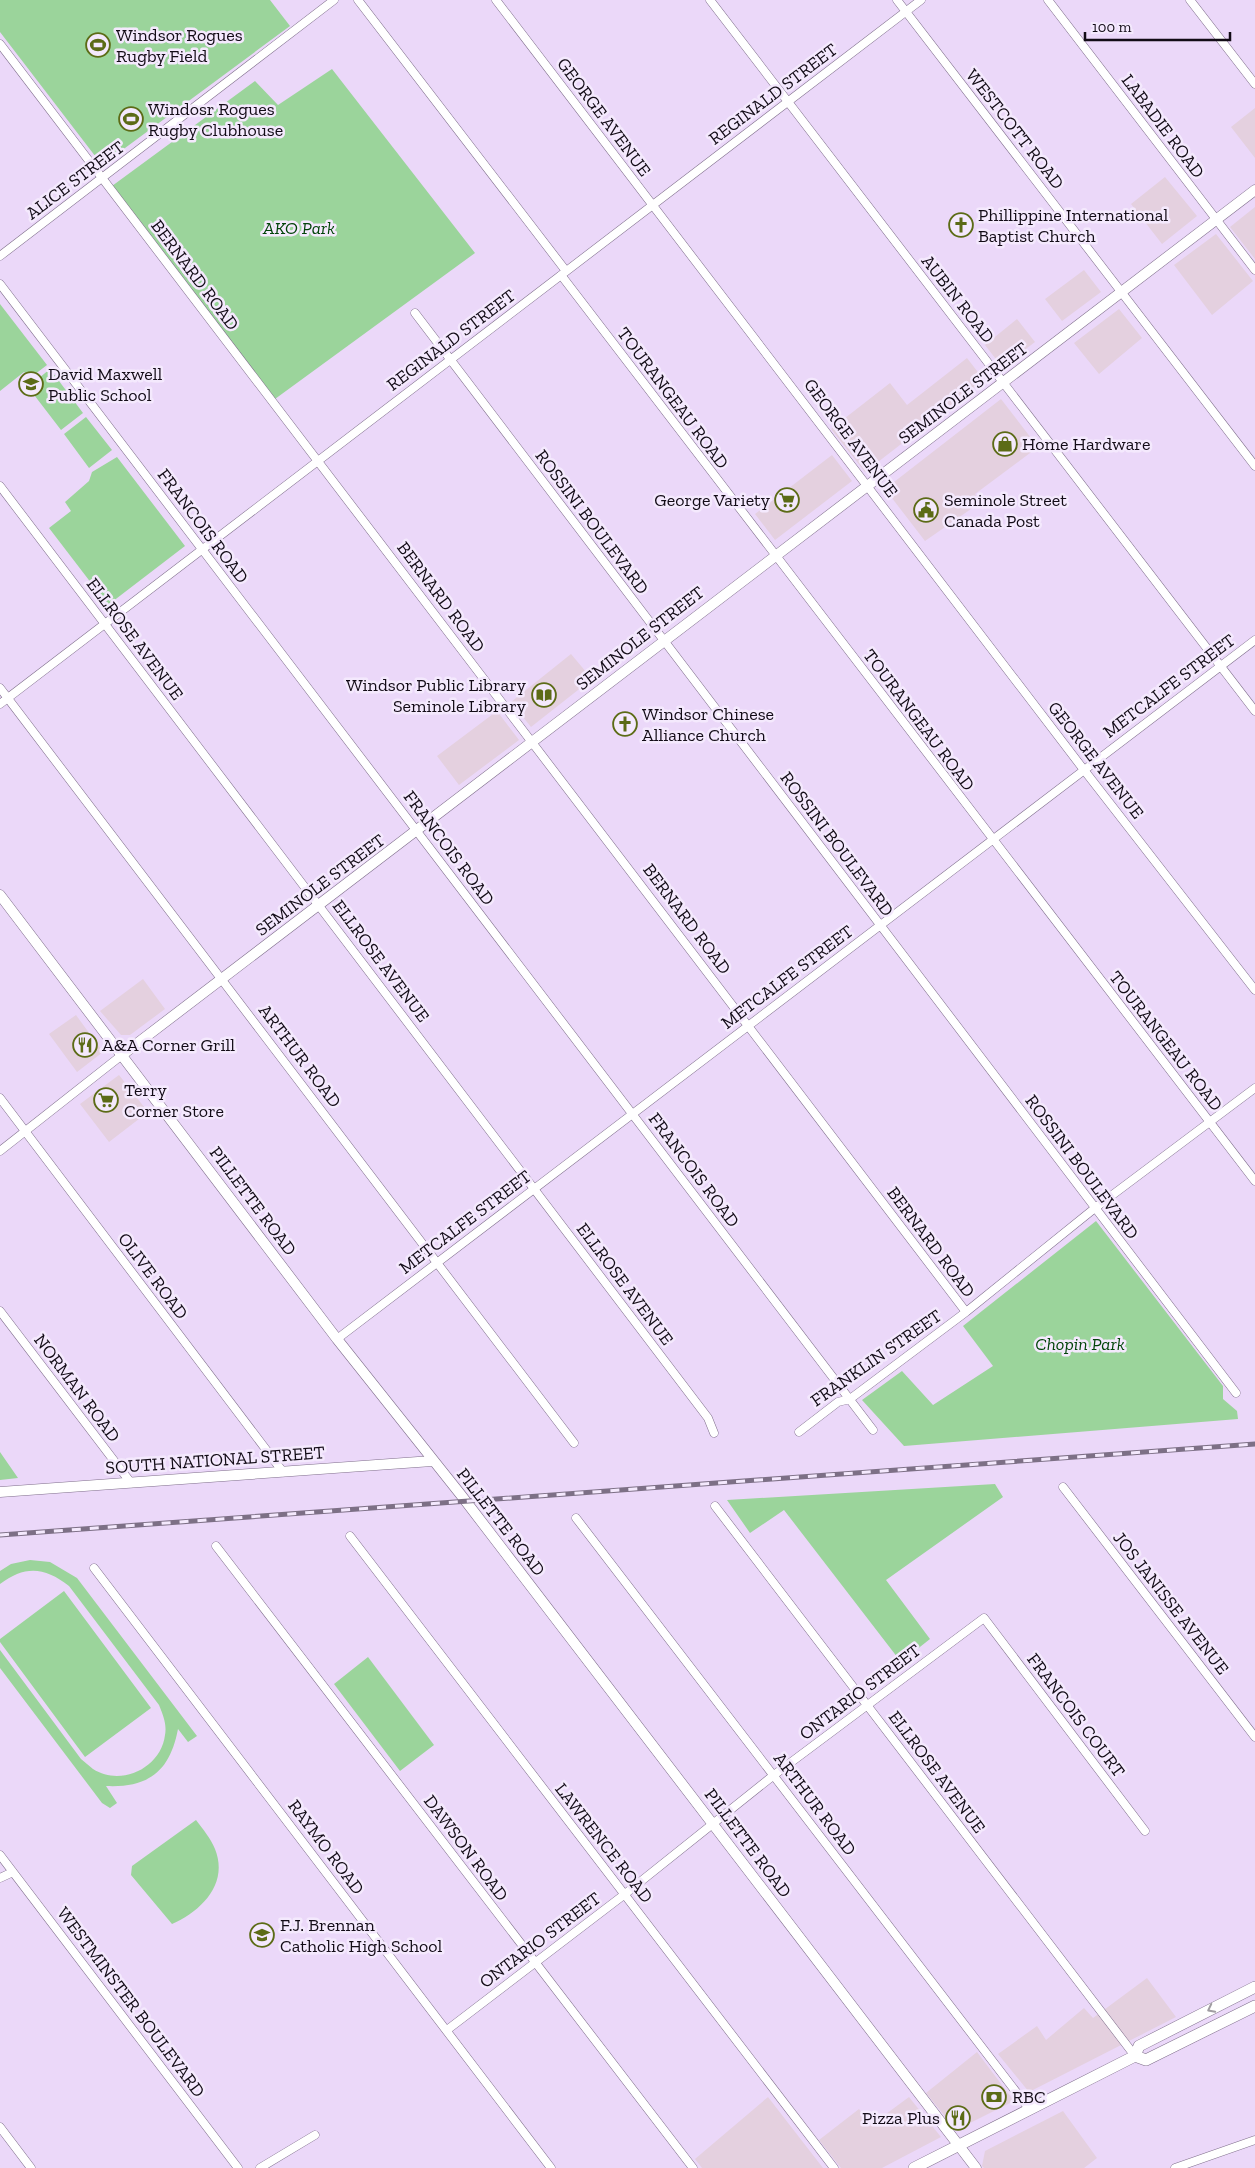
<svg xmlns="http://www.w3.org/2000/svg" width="1255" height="2168" font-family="'Zilla Slab',serif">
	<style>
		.commercial { fill: #e4d0df }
		.green { fill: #9bd49b }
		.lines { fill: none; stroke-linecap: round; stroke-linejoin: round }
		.minor-casing { stroke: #7f6e8b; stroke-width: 9 }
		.tertiary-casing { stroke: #7f6e8b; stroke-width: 11 }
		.secondary-casing { stroke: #7f6e8b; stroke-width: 12 }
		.minor { stroke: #fff; stroke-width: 8 }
		.tertiary { stroke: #fff; stroke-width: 10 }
		.secondary { stroke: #fff; stroke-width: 11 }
		.rail-casing { stroke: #7d7086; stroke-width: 5 }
		.rail { stroke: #f4e9fd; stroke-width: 3; stroke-dasharray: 9; stroke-linecap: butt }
		.oneway { stroke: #a09da2 }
		.labels { text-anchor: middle; stroke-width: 5; stroke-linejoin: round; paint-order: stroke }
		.poi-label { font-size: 18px; fill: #120b16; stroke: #f4e9fd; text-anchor: start }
		.street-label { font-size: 18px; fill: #120b16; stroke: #f4e9fd }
		.park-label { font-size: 18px; font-style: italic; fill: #004408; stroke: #f4e9fd }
	</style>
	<rect width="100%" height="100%" fill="#ebd8f9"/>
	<path class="commercial" d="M 1255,108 L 1255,158 L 1231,127 Z
		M 1165,177 L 1197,216 L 1162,244 L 1131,204 Z
		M 1255,207 L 1255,259 L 1230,227 Z
		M 1216,234 L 1253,281 L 1212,315 L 1174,265 Z
		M 1084,270 L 1101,292 L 1062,321 L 1045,299 Z
		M 1119,309 L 1142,338 L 1099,374 L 1074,343 Z
		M 1017,319 L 1035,342 L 1002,367 L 985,345 Z
		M 967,358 L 984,380 L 865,472 L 831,429 L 890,383 L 907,405 Z
		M 1001,399 L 1038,447 L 975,494 L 981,502 L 925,541 L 885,489 Z
		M 832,455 L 852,481 L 775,540 L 755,514 Z
		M 571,654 L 592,679 L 531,727 L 511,702 Z
		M 497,711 L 519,740 L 459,785 L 437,756 Z
		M 143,979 L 165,1009 L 130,1035 L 121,1035 L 100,1011 Z
		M 76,1015 L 103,1052 L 77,1072 L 49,1034 Z
		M 119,1075 L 148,1112 L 109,1142 L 80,1104 Z
		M 1147,1978 L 1176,2017 L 1029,2092 L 998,2054 L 1037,2026 L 1046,2040 L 1084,2008 L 1093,2018 Z
		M 977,2052 L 1014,2101 L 956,2130 L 926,2093 Z
		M 768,2097 L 823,2168 L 702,2168 L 695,2159 Z
		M 909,2097 L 941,2137 L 882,2168 L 841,2168 L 819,2140 L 859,2109 L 871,2125 Z
		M 1063,2111 L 1097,2158 L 1084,2168 L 984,2168 L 982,2166 L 985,2151 Z"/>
	<path class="green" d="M 0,0 L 270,0 L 290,26 L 102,165 L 0,32 Z
		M 332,69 L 475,253 L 275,399 L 112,186 L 255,81 L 278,105 Z
		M 0,304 L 47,365 L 30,378 L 24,372 L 0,391 Z
		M 50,369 L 83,413 L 61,430 L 28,387 Z
		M 86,417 L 112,450 L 89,468 L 64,434 Z
		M 117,457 L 185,546 L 108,605 L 49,528 L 71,511 L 65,502 L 89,481 L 92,472 Z
		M 1096,1221 L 1223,1386 L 1223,1399 L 1237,1411 L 1238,1419 L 904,1446 L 862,1400 L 902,1371 L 933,1405 L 993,1366 L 963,1326 Z
		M 0,1452 L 18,1478 L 0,1480 Z
		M 995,1484 L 1003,1497 L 886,1580 L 930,1639 L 901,1662 L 784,1510 L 750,1533 L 727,1500 Z
		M 30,1560 L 50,1562 L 77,1578 L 197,1736 L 188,1742 L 178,1729 C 170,1771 149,1788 106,1786 L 117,1803 L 110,1808 L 102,1803 L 0,1668 L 0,1650 L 81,1759 C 85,1762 89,1766 93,1769 C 121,1787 161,1768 165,1735 C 167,1724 163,1715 159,1705 L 69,1586 C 45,1567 25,1565 0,1584 L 0,1571 L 11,1564 Z
		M 64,1591 L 151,1708 L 85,1757 L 0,1642 L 0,1639 Z
		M 368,1657 L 434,1745 L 400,1771 L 334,1684 Z
		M 196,1820 C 203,1829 211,1839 215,1849 C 229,1884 201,1911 172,1924 L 131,1875 L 132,1866 Z"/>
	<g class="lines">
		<g class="minor-casing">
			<path id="minor" d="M 358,0 L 566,271
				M 496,0 L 1084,770 L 1255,990
				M 710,0 L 1255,711
				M 897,0 L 1255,466
				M 1048,0 L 1255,270
				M 1190,0 L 1255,84
				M 0,44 L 966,1312
				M 0,256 L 334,0
				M 561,275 L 1255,1181
				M 0,284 L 873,1430
				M 415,313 L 1236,1393
				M 0,486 L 708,1418 L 714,1433
				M 0,688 L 574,1443
				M 0,704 L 921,0
				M 0,1098 L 283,1472
				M 0,1151 L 122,1055
				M 0,1311 L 131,1483
				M 337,1339 L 1255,640
				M 799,1432 L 838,1402 L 850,1399 L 966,1312 L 1095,1208 L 1255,1088
				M 1063,1487 L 1255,1737
				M 715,1506 L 1135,2056
				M 576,1518 L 1030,2110
				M 350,1536 L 834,2168
				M 216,1546 L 693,2168
				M 94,1568 L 551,2168
				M 0,1855 L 238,2168
				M 0,1878 L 13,1872
				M 447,2030 L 625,1894 L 774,1775 L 984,1618 L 1145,1831
				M 0,2127 L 31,2168
				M 260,2168 L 315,2135
				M 1175,2168 L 1255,2140"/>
		</g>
		<g class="tertiary-casing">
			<path id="tertiary" d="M 0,895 L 337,1339 L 461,1495 L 976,2168
				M 122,1055 L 1255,190
				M 0,1492 L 432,1461"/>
		</g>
		<g class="secondary-casing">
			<path id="secondary" d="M 1135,2056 L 1146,2060 L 1255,2006
				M 914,2168 L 1135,2056 L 1139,2046 L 1255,1987"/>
		</g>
		<use href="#minor" class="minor"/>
		<use href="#tertiary" class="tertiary"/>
		<use href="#secondary" class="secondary"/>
		<g class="rail-casing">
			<path id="rail" d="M 0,1535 L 1255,1444"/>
		</g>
		<use href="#rail" class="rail"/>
	</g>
	<defs><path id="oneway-chevron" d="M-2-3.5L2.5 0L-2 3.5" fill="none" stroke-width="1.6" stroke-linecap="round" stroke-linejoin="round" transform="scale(1.25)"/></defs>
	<use class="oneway" href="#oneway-chevron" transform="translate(1211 2009) rotate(153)"/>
	<defs>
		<g id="stadium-ring" transform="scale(1.25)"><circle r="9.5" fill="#f4e9fd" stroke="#5c6b16" stroke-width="1.5"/><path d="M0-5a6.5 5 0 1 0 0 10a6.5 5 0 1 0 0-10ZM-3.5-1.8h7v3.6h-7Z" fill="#5c6b16"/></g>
		<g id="church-ring" transform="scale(1.25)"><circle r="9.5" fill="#f4e9fd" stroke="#5c6b16" stroke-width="1.5"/><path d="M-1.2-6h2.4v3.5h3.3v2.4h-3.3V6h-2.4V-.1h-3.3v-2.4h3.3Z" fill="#5c6b16"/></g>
		<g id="school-ring" transform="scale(1.25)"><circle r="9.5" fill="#f4e9fd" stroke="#5c6b16" stroke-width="1.5"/><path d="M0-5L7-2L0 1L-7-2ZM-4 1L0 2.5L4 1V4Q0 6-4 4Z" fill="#5c6b16"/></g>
		<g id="shop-ring" transform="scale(1.25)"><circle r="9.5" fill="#f4e9fd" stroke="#5c6b16" stroke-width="1.5"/><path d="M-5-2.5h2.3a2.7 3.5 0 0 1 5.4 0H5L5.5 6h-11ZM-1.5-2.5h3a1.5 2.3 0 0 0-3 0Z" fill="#5c6b16"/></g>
		<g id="supermarket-ring" transform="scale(1.25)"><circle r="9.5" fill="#f4e9fd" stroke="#5c6b16" stroke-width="1.5"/><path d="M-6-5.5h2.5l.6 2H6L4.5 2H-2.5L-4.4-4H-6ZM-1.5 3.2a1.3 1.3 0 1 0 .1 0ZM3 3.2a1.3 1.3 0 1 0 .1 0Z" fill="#5c6b16"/></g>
		<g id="civic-ring" transform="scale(1.25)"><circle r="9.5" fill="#f4e9fd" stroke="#5c6b16" stroke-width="1.5"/><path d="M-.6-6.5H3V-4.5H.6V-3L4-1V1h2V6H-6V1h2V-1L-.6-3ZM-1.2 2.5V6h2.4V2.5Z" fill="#5c6b16"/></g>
		<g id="library-ring" transform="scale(1.25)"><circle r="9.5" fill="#f4e9fd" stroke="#5c6b16" stroke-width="1.5"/><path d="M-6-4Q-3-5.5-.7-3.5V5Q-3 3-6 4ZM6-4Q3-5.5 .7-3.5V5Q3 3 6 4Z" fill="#5c6b16"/></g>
		<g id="restaurant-ring" transform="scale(1.25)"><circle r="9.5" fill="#f4e9fd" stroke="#5c6b16" stroke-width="1.5"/><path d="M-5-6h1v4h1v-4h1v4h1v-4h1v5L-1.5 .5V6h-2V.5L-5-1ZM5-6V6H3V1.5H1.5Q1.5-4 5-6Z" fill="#5c6b16"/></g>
		<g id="bank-ring" transform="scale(1.25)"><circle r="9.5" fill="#f4e9fd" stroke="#5c6b16" stroke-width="1.5"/><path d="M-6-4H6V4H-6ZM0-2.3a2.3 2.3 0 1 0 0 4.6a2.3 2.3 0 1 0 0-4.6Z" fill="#5c6b16"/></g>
	</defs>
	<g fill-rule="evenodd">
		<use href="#stadium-ring" x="98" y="45"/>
		<use href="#stadium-ring" x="131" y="119"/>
		<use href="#church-ring" x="961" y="225"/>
		<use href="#school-ring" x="31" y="384"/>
		<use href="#shop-ring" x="1005" y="444"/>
		<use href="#supermarket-ring" x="787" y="500"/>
		<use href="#civic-ring" x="926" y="510"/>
		<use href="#library-ring" x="544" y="695"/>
		<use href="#church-ring" x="625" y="724"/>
		<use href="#restaurant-ring" x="85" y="1045"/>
		<use href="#supermarket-ring" x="106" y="1100"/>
		<use href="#school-ring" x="262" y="1935"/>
		<use href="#bank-ring" x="994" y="2097"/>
		<use href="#restaurant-ring" x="958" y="2118"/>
	</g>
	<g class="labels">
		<g class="poi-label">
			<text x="116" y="41">Windsor Rogues<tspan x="116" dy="21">Rugby Field</tspan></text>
			<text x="148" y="115">Windosr Rogues<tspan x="148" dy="21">Rugby Clubhouse</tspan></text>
			<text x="978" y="221">Phillippine International<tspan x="978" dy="21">Baptist Church</tspan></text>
			<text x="48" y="380">David Maxwell<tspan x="48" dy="21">Public School</tspan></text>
			<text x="1022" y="450">Home Hardware</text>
			<text x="770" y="506" text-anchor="end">George Variety</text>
			<text x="944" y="506">Seminole Street<tspan x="944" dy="21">Canada Post</tspan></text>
			<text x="526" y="691" text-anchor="end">Windsor Public Library<tspan x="526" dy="21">Seminole Library</tspan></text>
			<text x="642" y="720">Windsor Chinese<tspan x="642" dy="21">Alliance Church</tspan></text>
			<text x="102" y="1051">A&amp;A Corner Grill</text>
			<text x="124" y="1096">Terry<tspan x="124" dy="21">Corner Store</tspan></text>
			<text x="280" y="1931">F.J. Brennan<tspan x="280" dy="21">Catholic High School</tspan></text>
			<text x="1012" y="2103">RBC</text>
			<text x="940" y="2124" text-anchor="end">Pizza Plus</text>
		</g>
		<g class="street-label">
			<text transform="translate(773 94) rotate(-37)" y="6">REGINALD STREET</text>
			<text transform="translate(604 117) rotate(53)" y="6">GEORGE AVENUE</text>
			<text transform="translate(1163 126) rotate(53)" y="6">LABADIE ROAD</text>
			<text transform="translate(1015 129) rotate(52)" y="6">WESTCOTT ROAD</text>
			<text transform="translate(75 180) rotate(-37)" y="6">ALICE STREET</text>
			<text transform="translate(195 275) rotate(53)" y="6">BERNARD ROAD</text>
			<text transform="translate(958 299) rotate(52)" y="6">AUBIN ROAD</text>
			<text transform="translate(451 340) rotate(-37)" y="6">REGINALD STREET</text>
			<text transform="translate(963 393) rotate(-37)" y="6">SEMINOLE STREET</text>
			<text transform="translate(673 398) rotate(53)" y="6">TOURANGEAU ROAD</text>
			<text transform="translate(851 438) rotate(53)" y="6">GEORGE AVENUE</text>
			<text transform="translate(592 522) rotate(53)" y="6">ROSSINI BOULEVARD</text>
			<text transform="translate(203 526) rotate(53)" y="6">FRANCOIS ROAD</text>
			<text transform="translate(441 597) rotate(53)" y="6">BERNARD ROAD</text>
			<text transform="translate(640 638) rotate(-38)" y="6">SEMINOLE STREET</text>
			<text transform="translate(135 639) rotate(53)" y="6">ELLROSE AVENUE</text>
			<text transform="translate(1169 686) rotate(-37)" y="6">METCALFE STREET</text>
			<text transform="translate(919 720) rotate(53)" y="6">TOURANGEAU ROAD</text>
			<text transform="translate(1096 760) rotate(52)" y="6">GEORGE AVENUE</text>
			<text transform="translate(837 844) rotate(53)" y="6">ROSSINI BOULEVARD</text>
			<text transform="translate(449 848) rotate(53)" y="6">FRANCOIS ROAD</text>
			<text transform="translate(320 885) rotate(-37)" y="6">SEMINOLE STREET</text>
			<text transform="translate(687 919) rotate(53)" y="6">BERNARD ROAD</text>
			<text transform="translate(381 961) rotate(53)" y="6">ELLROSE AVENUE</text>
			<text transform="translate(787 977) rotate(-37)" y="6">METCALFE STREET</text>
			<text transform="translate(1166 1041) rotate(52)" y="6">TOURANGEAU ROAD</text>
			<text transform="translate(300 1056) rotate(53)" y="6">ARTHUR ROAD</text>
			<text transform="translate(1082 1167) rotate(53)" y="6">ROSSINI BOULEVARD</text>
			<text transform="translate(694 1170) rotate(53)" y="6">FRANCOIS ROAD</text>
			<text transform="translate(253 1201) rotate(53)" y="6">PILLETTE ROAD</text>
			<text transform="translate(465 1222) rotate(-37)" y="6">METCALFE STREET</text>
			<text transform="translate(931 1242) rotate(53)" y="6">BERNARD ROAD</text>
			<text transform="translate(153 1276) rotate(53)" y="6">OLIVE ROAD</text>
			<text transform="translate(625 1284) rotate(53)" y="6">ELLROSE AVENUE</text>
			<text transform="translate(876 1358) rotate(-35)" y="6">FRANKLIN STREET</text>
			<text transform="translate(77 1388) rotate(53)" y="6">NORMAN ROAD</text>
			<text transform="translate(215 1460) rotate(-4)" y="6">SOUTH NATIONAL STREET</text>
			<text transform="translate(501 1522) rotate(52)" y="6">PILLETTE ROAD</text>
			<text transform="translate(1171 1603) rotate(52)" y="6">JOS JANISSE AVENUE</text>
			<text transform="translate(860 1692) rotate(-37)" y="6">ONTARIO STREET</text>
			<text transform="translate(1076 1715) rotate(53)" y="6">FRANCOIS COURT</text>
			<text transform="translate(937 1772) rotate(53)" y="6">ELLROSE AVENUE</text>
			<text transform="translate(815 1804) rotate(53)" y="6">ARTHUR ROAD</text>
			<text transform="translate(604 1843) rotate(52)" y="6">LAWRENCE ROAD</text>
			<text transform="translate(748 1843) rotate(53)" y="6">PILLETTE ROAD</text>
			<text transform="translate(326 1847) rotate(53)" y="6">RAYMO ROAD</text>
			<text transform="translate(466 1848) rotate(53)" y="6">DAWSON ROAD</text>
			<text transform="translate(540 1940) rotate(-37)" y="6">ONTARIO STREET</text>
			<text transform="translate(131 2002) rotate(53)" y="6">WESTMINSTER BOULEVARD</text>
		</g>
		<g class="park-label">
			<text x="299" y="234">AKO Park</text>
			<text x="1080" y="1350">Chopin Park</text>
		</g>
	</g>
	<path d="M1085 32v8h145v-8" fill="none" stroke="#120b16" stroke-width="2.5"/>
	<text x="1092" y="32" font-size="15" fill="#120b16" stroke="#f4e9fd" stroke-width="4" paint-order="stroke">100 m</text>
</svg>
